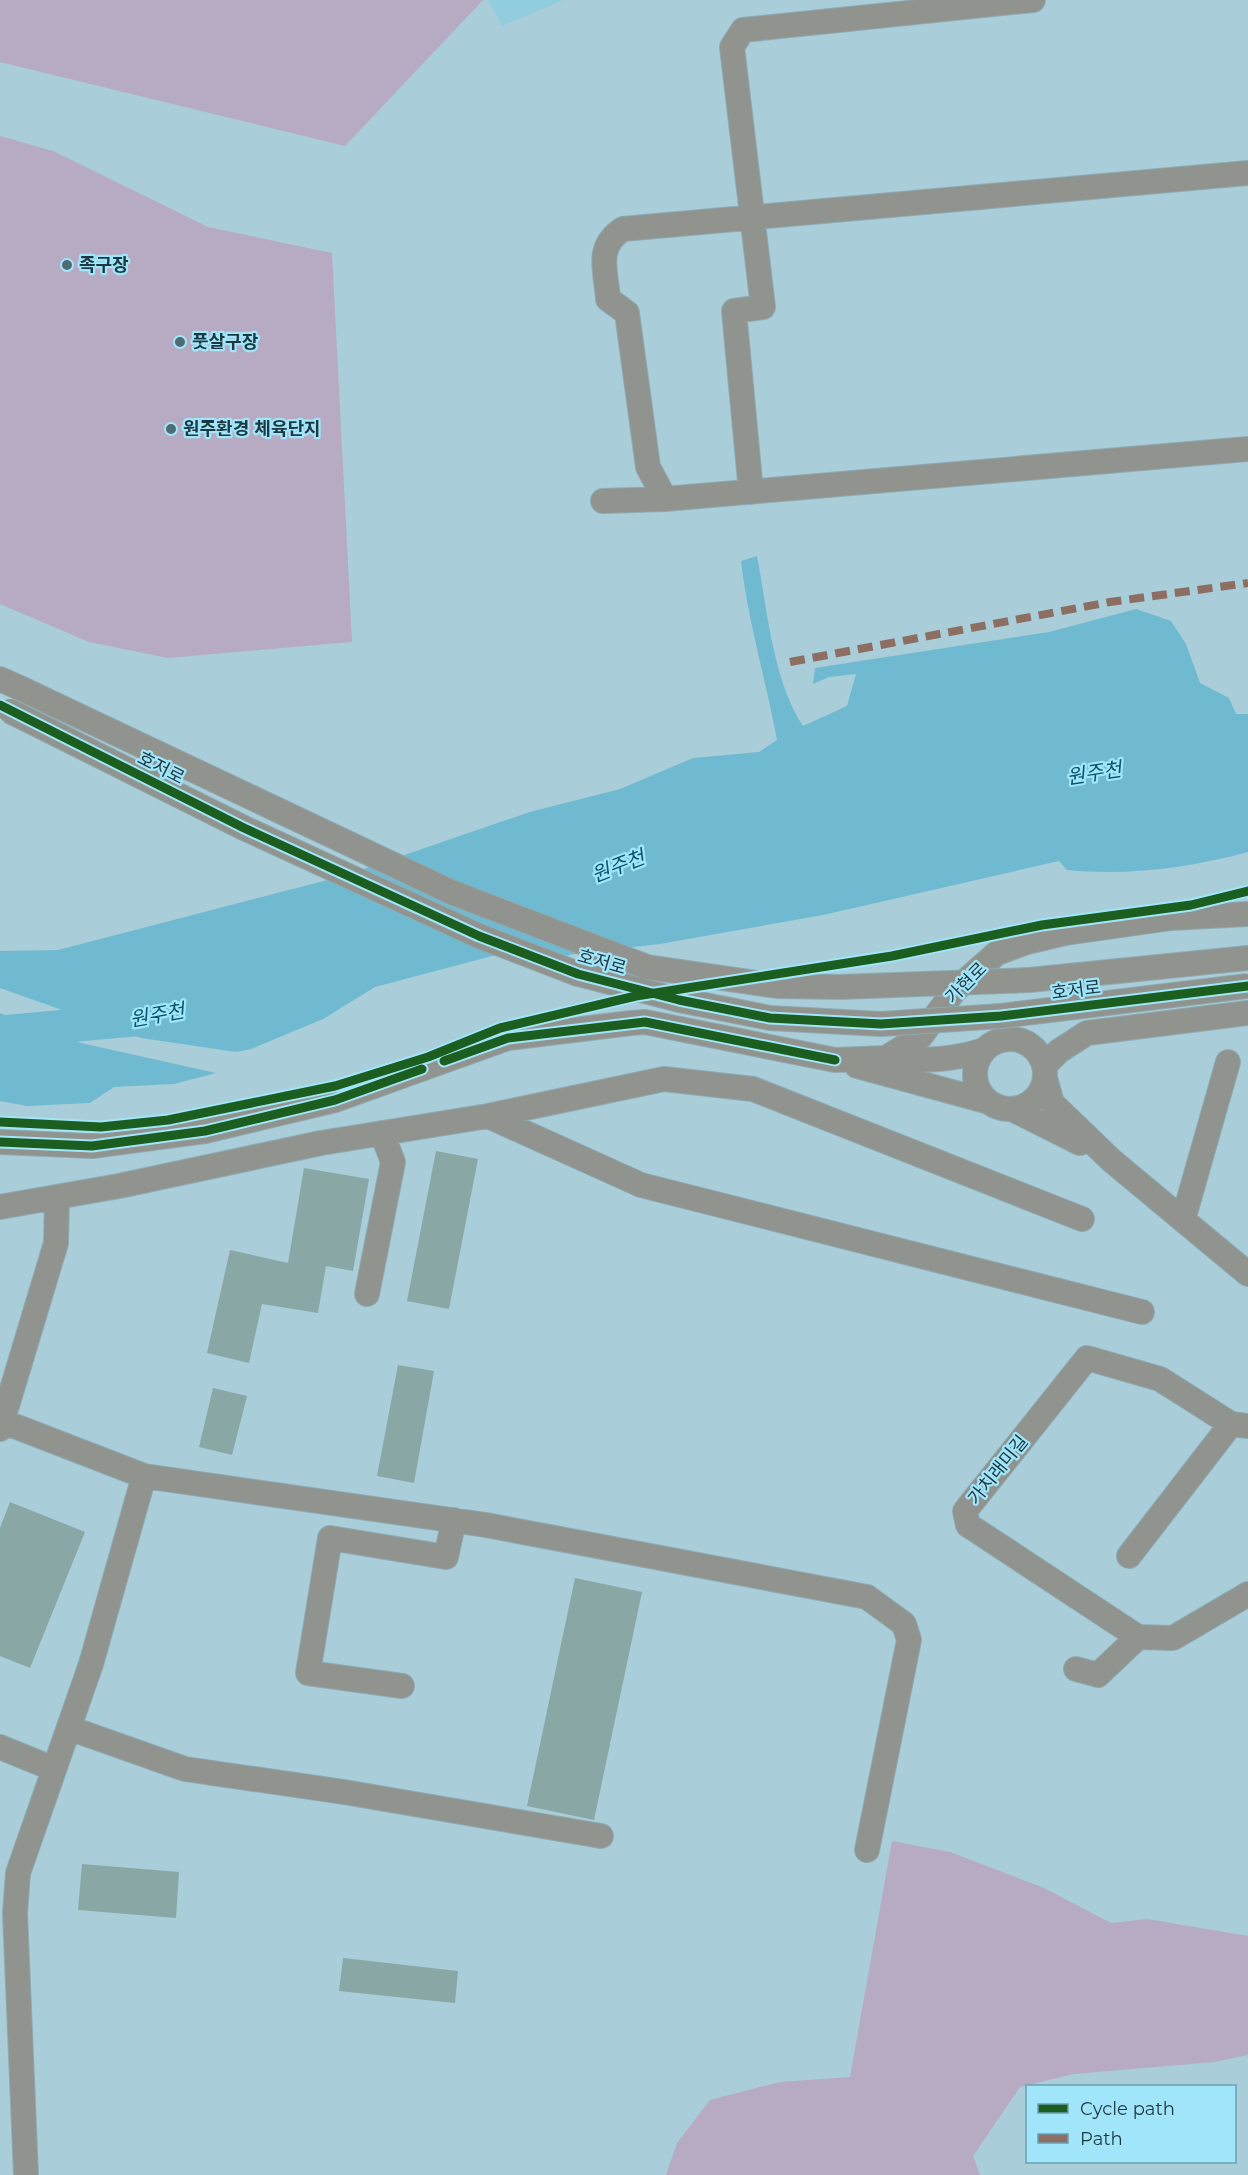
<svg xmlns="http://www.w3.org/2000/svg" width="1248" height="2175" font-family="Montserrat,'Noto Sans KR',sans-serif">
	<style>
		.built { fill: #92ccdf }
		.green { fill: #b6abc2 }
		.water { fill: #70bad1 }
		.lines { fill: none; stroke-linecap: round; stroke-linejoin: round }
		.river { stroke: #70bad1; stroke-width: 33 }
		.building { fill: #89a7a5 }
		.minor-casing { stroke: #8eabb3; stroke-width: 26 }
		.minor { stroke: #90938e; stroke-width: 24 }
		.minor-bridge-casing { stroke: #8eabb3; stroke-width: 26; stroke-linecap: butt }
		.minor-bridge { stroke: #90938e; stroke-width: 24 }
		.quiet { stroke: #8d6e63; stroke-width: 8; stroke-dasharray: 15 8; stroke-linecap: butt }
		.cycleway-casing { stroke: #a1e5fa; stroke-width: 13 }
		.cycleway { stroke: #1b5e20; stroke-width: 9 }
		.poi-dot { fill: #4d6c76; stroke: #a1e5fa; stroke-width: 2 }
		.labels { text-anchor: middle; stroke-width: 4.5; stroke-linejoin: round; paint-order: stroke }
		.poi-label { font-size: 18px; font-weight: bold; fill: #1c3840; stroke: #a1e5fa; text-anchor: start }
		.street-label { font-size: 18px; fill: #1c3840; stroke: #a1e5fa }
		.water-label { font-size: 20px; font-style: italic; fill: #06576a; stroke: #a1e5fa }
	</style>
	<rect width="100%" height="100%" fill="#a9cdd9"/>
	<path class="built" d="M 488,0 L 563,0 L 502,26 Z"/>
	<path class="green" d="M 0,0 L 483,0 L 345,146 L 0,62 Z
		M 0,136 L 53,151 L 208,227 L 332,253 L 352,642 L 168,658 L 89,642 L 0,604 Z
		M 892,1841 L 950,1852 L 1044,1888 L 1111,1923 L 1147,1919 L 1248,1936 L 1248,2055 L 1214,2062 L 1074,2074 L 1020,2087 L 973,2156 L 980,2175 L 666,2175 L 677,2143 L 710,2100 L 780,2082 L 850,2077 Z"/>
	<path class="water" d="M 757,556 C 767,608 773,681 803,726 L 847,706 L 856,674 L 829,677 L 813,684 L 815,668 L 1049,632 L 1136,609 L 1171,621 L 1186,644 L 1200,683 L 1229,698 L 1236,714 L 1248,714 L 1248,852 C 1189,868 1128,876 1067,870 L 1059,861 L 823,915 L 660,944 L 580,953 L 554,958 L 540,947 L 492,956 L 375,987 L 323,1019 L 251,1049 L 236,1052 L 141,1038 L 0,988 L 0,951 L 58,950 L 343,876 L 530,812 L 620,789 L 693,758 L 759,752 L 777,740 C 766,680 748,622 741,561 Z
		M 0,1013 L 81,1043 L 216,1073 L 174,1084 L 114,1087 L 90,1103 L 27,1106 L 0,1101 Z"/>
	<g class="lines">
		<path class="river" d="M 0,1032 L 144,1019"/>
	</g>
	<path class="building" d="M 436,1151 L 478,1159 L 449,1309 L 407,1301 Z
		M 304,1168 L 369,1179 L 353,1271 L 326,1266 L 318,1313 L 262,1304 L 249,1363 L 207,1353 L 230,1250 L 288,1263 Z
		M 398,1365 L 434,1371 L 414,1483 L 377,1476 Z
		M 213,1388 L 247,1396 L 232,1455 L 199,1447 Z
		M 10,1502 L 85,1532 L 30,1668 L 0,1656 L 0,1528 Z
		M 575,1578 L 642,1592 L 594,1820 L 527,1806 Z
		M 82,1864 L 179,1872 L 176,1918 L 78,1910 Z
		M 343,1958 L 458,1971 L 455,2003 L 339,1991 Z"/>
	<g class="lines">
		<g class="minor-casing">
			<path id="minor" d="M 1248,173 L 623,229 C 595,247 606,270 608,299 L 627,313 L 648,467 L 665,499 L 1248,449
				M 751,492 L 734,311 L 763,307 L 732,47 L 743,30 L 1033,0
				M 603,501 L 665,499
				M 0,679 L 20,688
				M 1029,980 L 1248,958
				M975 1074a35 35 0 1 1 70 0a35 35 0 1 1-70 0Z
				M 886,1058 C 921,1061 951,1061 984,1050
				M 857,1066 L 989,1102
				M 1044,1066 L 1059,1051 L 1087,1033 L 1248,1013
				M 1045,1078 L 1052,1103 L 1111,1160 L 1248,1274
				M 1012,1109 L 1080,1143
				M 488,1116 L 641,1185 L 1142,1312
				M 0,1142 L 92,1146 L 205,1131 L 335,1100 L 508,1038 L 631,1023 L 645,1022 L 835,1060 L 886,1058 L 921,1036 L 954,991 L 997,953 L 1027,942 L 1065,933 L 1171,918 L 1248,914
				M 0,1207 L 119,1186 L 321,1143 L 488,1116 L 664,1079 L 753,1089 L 1082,1219
				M 1183,1220 L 1228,1062
				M 367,1294 L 393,1162 L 382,1133
				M 4,1422 L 144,1476 L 486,1525 L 867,1597 L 904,1624 L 909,1640 L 867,1850
				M 1248,1426 L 1231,1424 L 1160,1379 L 1087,1358 L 965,1511 L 968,1525 L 1138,1637 L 1173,1638 L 1248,1594
				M 0,1429 L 56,1243 L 57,1197
				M 1129,1556 L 1231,1424
				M 1076,1669 L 1098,1675 L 1138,1637
				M 402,1686 L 308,1673 L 330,1538 L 446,1557 L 454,1520
				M 69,1728 L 185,1769 L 344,1792 L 601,1836
				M 0,1747 L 54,1769
				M 26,2175 L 15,1913 L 18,1873 L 91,1664 L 144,1476"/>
		</g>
		<use href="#minor" class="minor"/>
		<g class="minor-bridge-casing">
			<path id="minor-bridge" d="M 20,688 L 451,892 L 647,967 L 777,986 L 840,987 L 1029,980
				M 10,711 L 244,828 L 479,936 L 578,974 L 679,1000 L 770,1018 L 881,1024 L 1001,1016 L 1248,986"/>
		</g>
		<use href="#minor-bridge" class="minor-bridge"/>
		<path class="quiet" d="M 790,662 L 1110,602 L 1248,583"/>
		<g class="cycleway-casing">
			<path id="cycleway" d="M 0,705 L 244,828 L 479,936 L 578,974 L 679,1000 L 770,1018 L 881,1024 L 1001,1016 L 1248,986
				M 444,1061 L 508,1038 L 645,1022 L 835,1060
				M 0,1122 L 101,1127 L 168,1120 L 335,1086 L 428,1057 L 500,1028 L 636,996 L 892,956 L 1042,925 L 1191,905 L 1248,891
				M 0,1142 L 92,1146 L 205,1131 L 335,1100 L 422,1069"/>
		</g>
		<use href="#cycleway" class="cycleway"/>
	</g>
	<g class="poi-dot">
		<circle cx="67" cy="265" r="6"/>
		<circle cx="180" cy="342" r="6"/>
		<circle cx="171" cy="429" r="6"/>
	</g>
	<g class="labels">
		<g class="poi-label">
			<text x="79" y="271">족구장</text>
			<text x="192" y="348">풋살구장</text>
			<text x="183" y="435">원주환경 체육단지</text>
		</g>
		<g class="street-label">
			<text transform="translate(161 768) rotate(27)" y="6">호저로</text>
			<text transform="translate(602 962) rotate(16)" y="6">호저로</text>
			<text transform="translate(966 983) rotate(-45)" y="6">가현로</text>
			<text transform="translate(1076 990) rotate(-7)" y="6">호저로</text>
			<text transform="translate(998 1470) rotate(-51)" y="6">가치래미길</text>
		</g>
		<g class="water-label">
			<text transform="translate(1094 773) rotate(-9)" y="7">원주천</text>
			<text transform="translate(618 866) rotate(-21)" y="7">원주천</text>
			<text transform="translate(157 1015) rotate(-10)" y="7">원주천</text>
		</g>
	</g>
	<rect x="1026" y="2085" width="210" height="78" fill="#a1e5fa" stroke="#6ca0b0" stroke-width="1.5"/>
	<rect x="1038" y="2104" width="30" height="9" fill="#1b5e20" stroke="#6ca0b0" stroke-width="1.5"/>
	<text x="1080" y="2115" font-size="18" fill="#1c3840">Cycle path</text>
	<rect x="1038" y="2134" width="30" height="9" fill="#8d6e63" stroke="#6ca0b0" stroke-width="1.5"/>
	<text x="1080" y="2145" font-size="18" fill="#1c3840">Path</text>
</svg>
